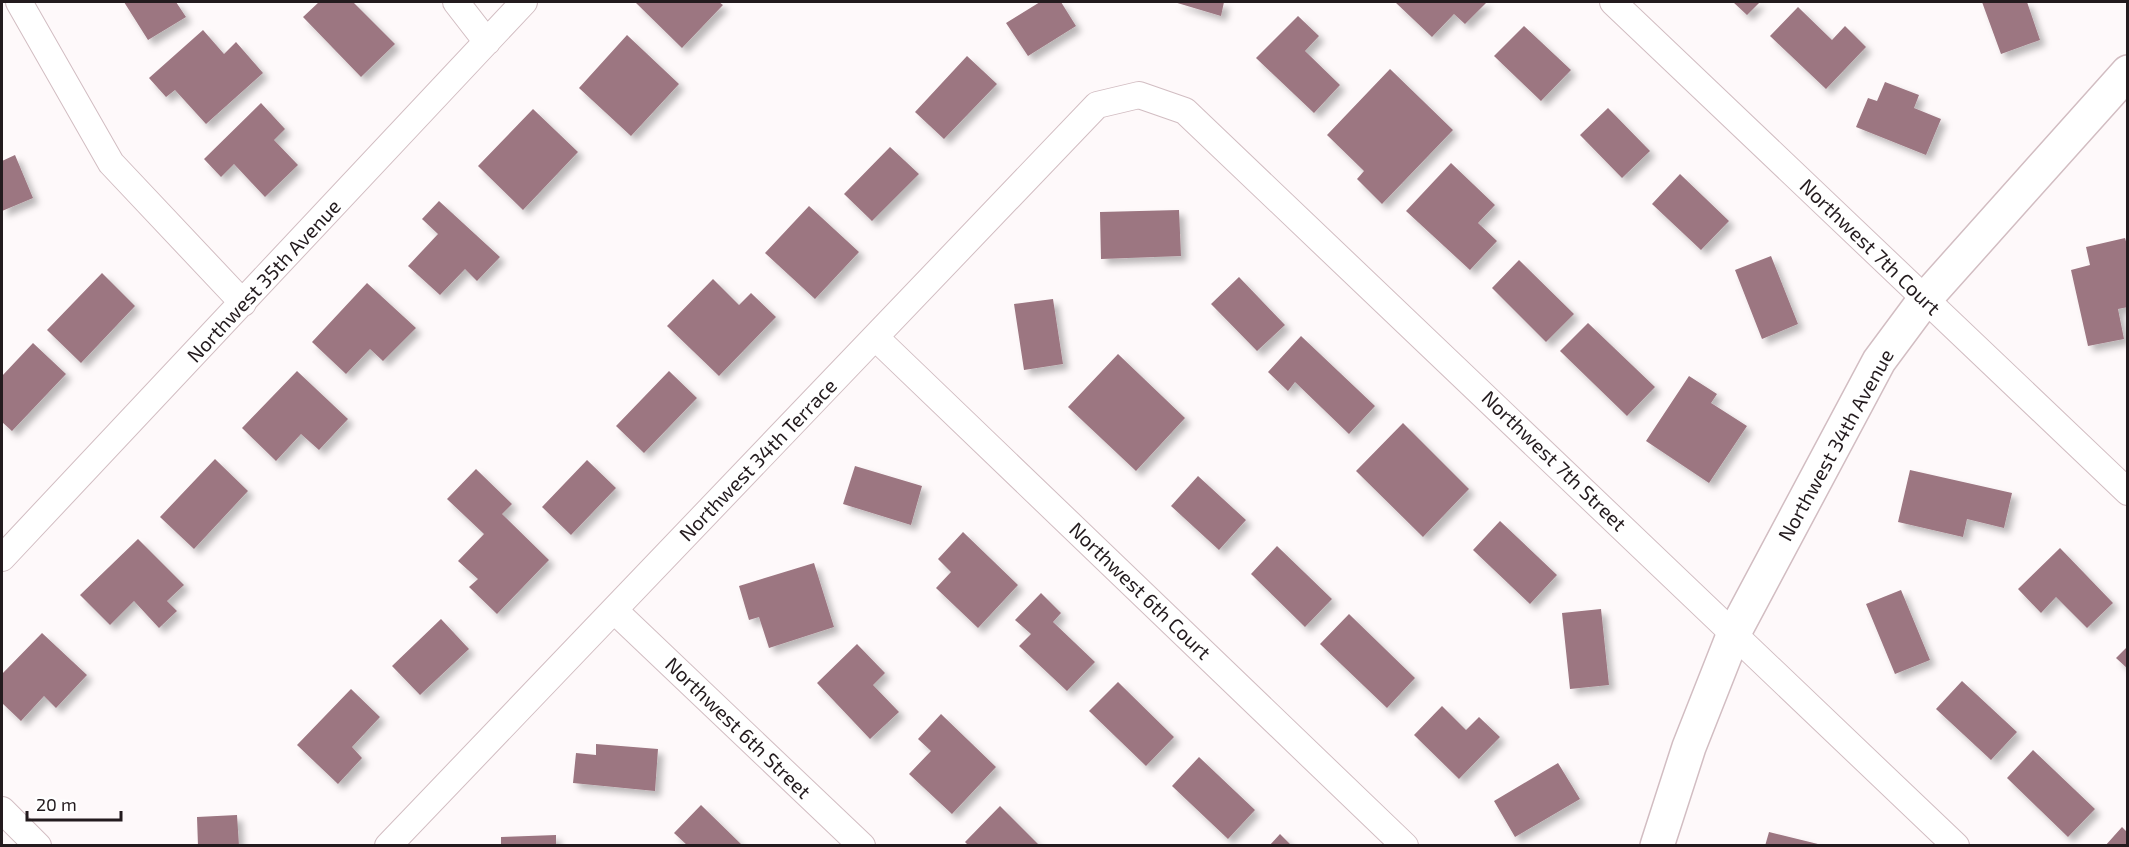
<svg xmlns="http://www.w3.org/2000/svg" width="2129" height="847" font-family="'Exo 2',sans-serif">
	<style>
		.building { fill: #9c7681; filter: url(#shadow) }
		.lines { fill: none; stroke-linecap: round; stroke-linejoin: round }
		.street-casing { stroke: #d2bdc2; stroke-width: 28 }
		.secondary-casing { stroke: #d2bdc2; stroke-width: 36 }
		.street { stroke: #fff; stroke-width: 26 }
		.secondary { stroke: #fff; stroke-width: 33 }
		.labels { text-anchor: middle; stroke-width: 6; stroke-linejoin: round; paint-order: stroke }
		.street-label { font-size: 20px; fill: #231b1e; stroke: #fff }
	</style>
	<defs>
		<filter id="shadow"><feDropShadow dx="5.5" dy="5.5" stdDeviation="3" flood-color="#0004"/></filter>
	</defs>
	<rect width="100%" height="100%" fill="#fef9fa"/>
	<path class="building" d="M 124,2 L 176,2 L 186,17 L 148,40 Z
		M 319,2 L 353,2 L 395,44 L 361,77 L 303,17 Z
		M 635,2 L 719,2 L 723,5 L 682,48 Z
		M 1040,2 L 1061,2 L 1076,26 L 1028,56 L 1006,23 Z
		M 1174,2 L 1224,2 L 1221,16 Z
		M 1395,2 L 1487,2 L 1465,24 L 1454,14 L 1432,37 Z
		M 1733,2 L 1760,2 L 1747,15 Z
		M 1982,2 L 2027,2 L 2040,40 L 2001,54 Z
		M 1798,7 L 1832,40 L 1845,26 L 1866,47 L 1826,89 L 1770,36 Z
		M 1298,16 L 1319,36 L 1305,51 L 1340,85 L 1314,113 L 1256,58 Z
		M 1524,26 L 1571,70 L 1541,101 L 1494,56 Z
		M 203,30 L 224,54 L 236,42 L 263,73 L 206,124 L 175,90 L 166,97 L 149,78 Z
		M 627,35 L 679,84 L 631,136 L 579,88 Z
		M 967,56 L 997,84 L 944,139 L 915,112 Z
		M 1390,69 L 1453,130 L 1382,204 L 1357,179 L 1364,171 L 1327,135 Z
		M 1885,82 L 1919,95 L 1914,108 L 1941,119 L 1926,155 L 1856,127 L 1868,98 L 1877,101 Z
		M 261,103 L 285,129 L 274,140 L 298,165 L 265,197 L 234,164 L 221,177 L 204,159 Z
		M 1608,108 L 1650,151 L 1622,178 L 1580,135 Z
		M 533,109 L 578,152 L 523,210 L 478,166 Z
		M 890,147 L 919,174 L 872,221 L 844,194 Z
		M 15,155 L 33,198 L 2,211 L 2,161 Z
		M 1451,163 L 1495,205 L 1478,223 L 1497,241 L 1470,270 L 1406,211 Z
		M 1680,174 L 1729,221 L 1701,250 L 1652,204 Z
		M 439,201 L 500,257 L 477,281 L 465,269 L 440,295 L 408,266 L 438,234 L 422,219 Z
		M 809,206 L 859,252 L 815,299 L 765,253 Z
		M 1179,210 L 1181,256 L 1101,259 L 1100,212 Z
		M 2125,238 L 2128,248 L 2128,307 L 2118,309 L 2124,339 L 2088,346 L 2071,270 L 2090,265 L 2086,247 Z
		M 1771,256 L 1798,324 L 1762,339 L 1735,270 Z
		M 1519,260 L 1574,314 L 1546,342 L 1492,288 Z
		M 102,273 L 135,306 L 81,363 L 47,330 Z
		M 1239,277 L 1285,325 L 1257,351 L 1211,304 Z
		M 713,279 L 739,305 L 751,293 L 776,317 L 719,376 L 667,326 Z
		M 367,283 L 416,328 L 383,361 L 370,349 L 346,374 L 312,342 Z
		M 1053,299 L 1063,364 L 1024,370 L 1014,304 Z
		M 1588,323 L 1655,387 L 1627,416 L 1560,351 Z
		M 1301,336 L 1375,406 L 1349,434 L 1295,382 L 1288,391 L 1268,372 Z
		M 33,343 L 66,374 L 12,431 L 2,422 L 2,376 Z
		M 1118,354 L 1185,418 L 1136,471 L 1068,407 Z
		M 297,371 L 348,419 L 319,450 L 301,434 L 276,461 L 242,428 Z
		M 669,371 L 697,398 L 644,453 L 616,426 Z
		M 1689,376 L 1717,394 L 1711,403 L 1747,426 L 1709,483 L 1646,441 Z
		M 1403,423 L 1469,489 L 1423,537 L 1356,471 Z
		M 215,459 L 248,491 L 194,549 L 160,517 Z
		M 587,460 L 616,488 L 571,535 L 542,507 Z
		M 855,466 L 922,486 L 911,525 L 843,504 Z
		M 476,469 L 512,504 L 502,514 L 549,560 L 497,614 L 469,587 L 478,579 L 458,561 L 484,534 L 447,499 Z
		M 1910,470 L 2012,493 L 2004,528 L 1967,519 L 1963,537 L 1898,522 Z
		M 1198,476 L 1246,520 L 1219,550 L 1171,506 Z
		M 1500,521 L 1557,575 L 1530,604 L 1473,550 Z
		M 963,532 L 1018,585 L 978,628 L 936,588 L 951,572 L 938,559 Z
		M 138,539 L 184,585 L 167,601 L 177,611 L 159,628 L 134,601 L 110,625 L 80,595 Z
		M 1277,546 L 1332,599 L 1305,627 L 1251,574 Z
		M 2060,548 L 2113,603 L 2087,628 L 2056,597 L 2041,613 L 2018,589 Z
		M 814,563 L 834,627 L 769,648 L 759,617 L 749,620 L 739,586 Z
		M 1901,590 L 1930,660 L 1895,674 L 1866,604 Z
		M 1041,593 L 1061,613 L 1053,622 L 1095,662 L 1067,691 L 1019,646 L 1031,634 L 1015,620 Z
		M 1601,609 L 1609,685 L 1570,689 L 1562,613 Z
		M 1349,614 L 1415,678 L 1387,708 L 1320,644 Z
		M 441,619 L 469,649 L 420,695 L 392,666 Z
		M 42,633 L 87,675 L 56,708 L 44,696 L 21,721 L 2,703 L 2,674 Z
		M 857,644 L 885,673 L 873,685 L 899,712 L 870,739 L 817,683 Z
		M 2128,646 L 2128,669 L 2116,658 Z
		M 1962,681 L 2017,732 L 1991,760 L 1936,709 Z
		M 1118,682 L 1174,737 L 1146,766 L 1089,711 Z
		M 351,689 L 380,717 L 352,747 L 362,758 L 338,784 L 297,745 Z
		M 1442,706 L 1466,730 L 1479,717 L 1500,737 L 1459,779 L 1414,735 Z
		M 941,714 L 996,767 L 952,814 L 909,774 L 931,751 L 918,739 Z
		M 596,744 L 658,749 L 655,791 L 573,783 L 576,753 L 596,755 Z
		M 2033,750 L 2095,809 L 2068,837 L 2007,778 Z
		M 1199,757 L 1255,810 L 1228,839 L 1172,786 Z
		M 1558,763 L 1580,799 L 1515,837 L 1494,801 Z
		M 701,805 L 743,846 L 688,846 L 674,833 Z
		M 1000,806 L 1040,846 L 969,846 L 965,842 Z
		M 237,815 L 239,846 L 198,846 L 197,817 Z
		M 2122,827 L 2128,833 L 2128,846 L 2105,846 Z
		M 1769,832 L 1822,845 L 1822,846 L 1765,846 Z
		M 1280,834 L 1292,846 L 1269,846 Z
		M 556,835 L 556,846 L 501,846 L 501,837 Z"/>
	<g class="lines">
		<g class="street-casing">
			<path id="street" d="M 19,2 L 111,163 L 243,303
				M 456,2 L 487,42
				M 1613,2 L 2128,492
				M 875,337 L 1405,846
				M 2,558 L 524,2
				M 615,611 L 862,846
				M 2,810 L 38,846
				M 388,846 L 1097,105 L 1139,95 L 1185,111 L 1956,846"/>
		</g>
		<g class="secondary-casing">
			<path id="secondary" d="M 1657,846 L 1689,747 L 1734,633 L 1879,361 L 1925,299 L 2128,72"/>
		</g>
		<use href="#street" class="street"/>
		<use href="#secondary" class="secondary"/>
	</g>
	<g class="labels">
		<g class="street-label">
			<text transform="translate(1870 247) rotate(44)" y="7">Northwest 7th Court</text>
			<text transform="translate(264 281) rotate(-47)" y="7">Northwest 35th Avenue</text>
			<text transform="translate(1836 445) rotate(-61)" y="7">Northwest 34th Avenue</text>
			<text transform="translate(758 460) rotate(-46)" y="7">Northwest 34th Terrace</text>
			<text transform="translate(1554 461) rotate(44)" y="7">Northwest 7th Street</text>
			<text transform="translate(1140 591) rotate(44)" y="7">Northwest 6th Court</text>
			<text transform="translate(738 728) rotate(44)" y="7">Northwest 6th Street</text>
		</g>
	</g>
	<rect width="2129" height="847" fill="none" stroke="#231b1e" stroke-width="6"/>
	<path d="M27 811v9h94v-9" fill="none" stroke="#231b1e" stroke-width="3"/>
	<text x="36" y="811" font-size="18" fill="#231b1e" stroke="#ffffff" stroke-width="4.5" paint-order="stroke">20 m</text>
</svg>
